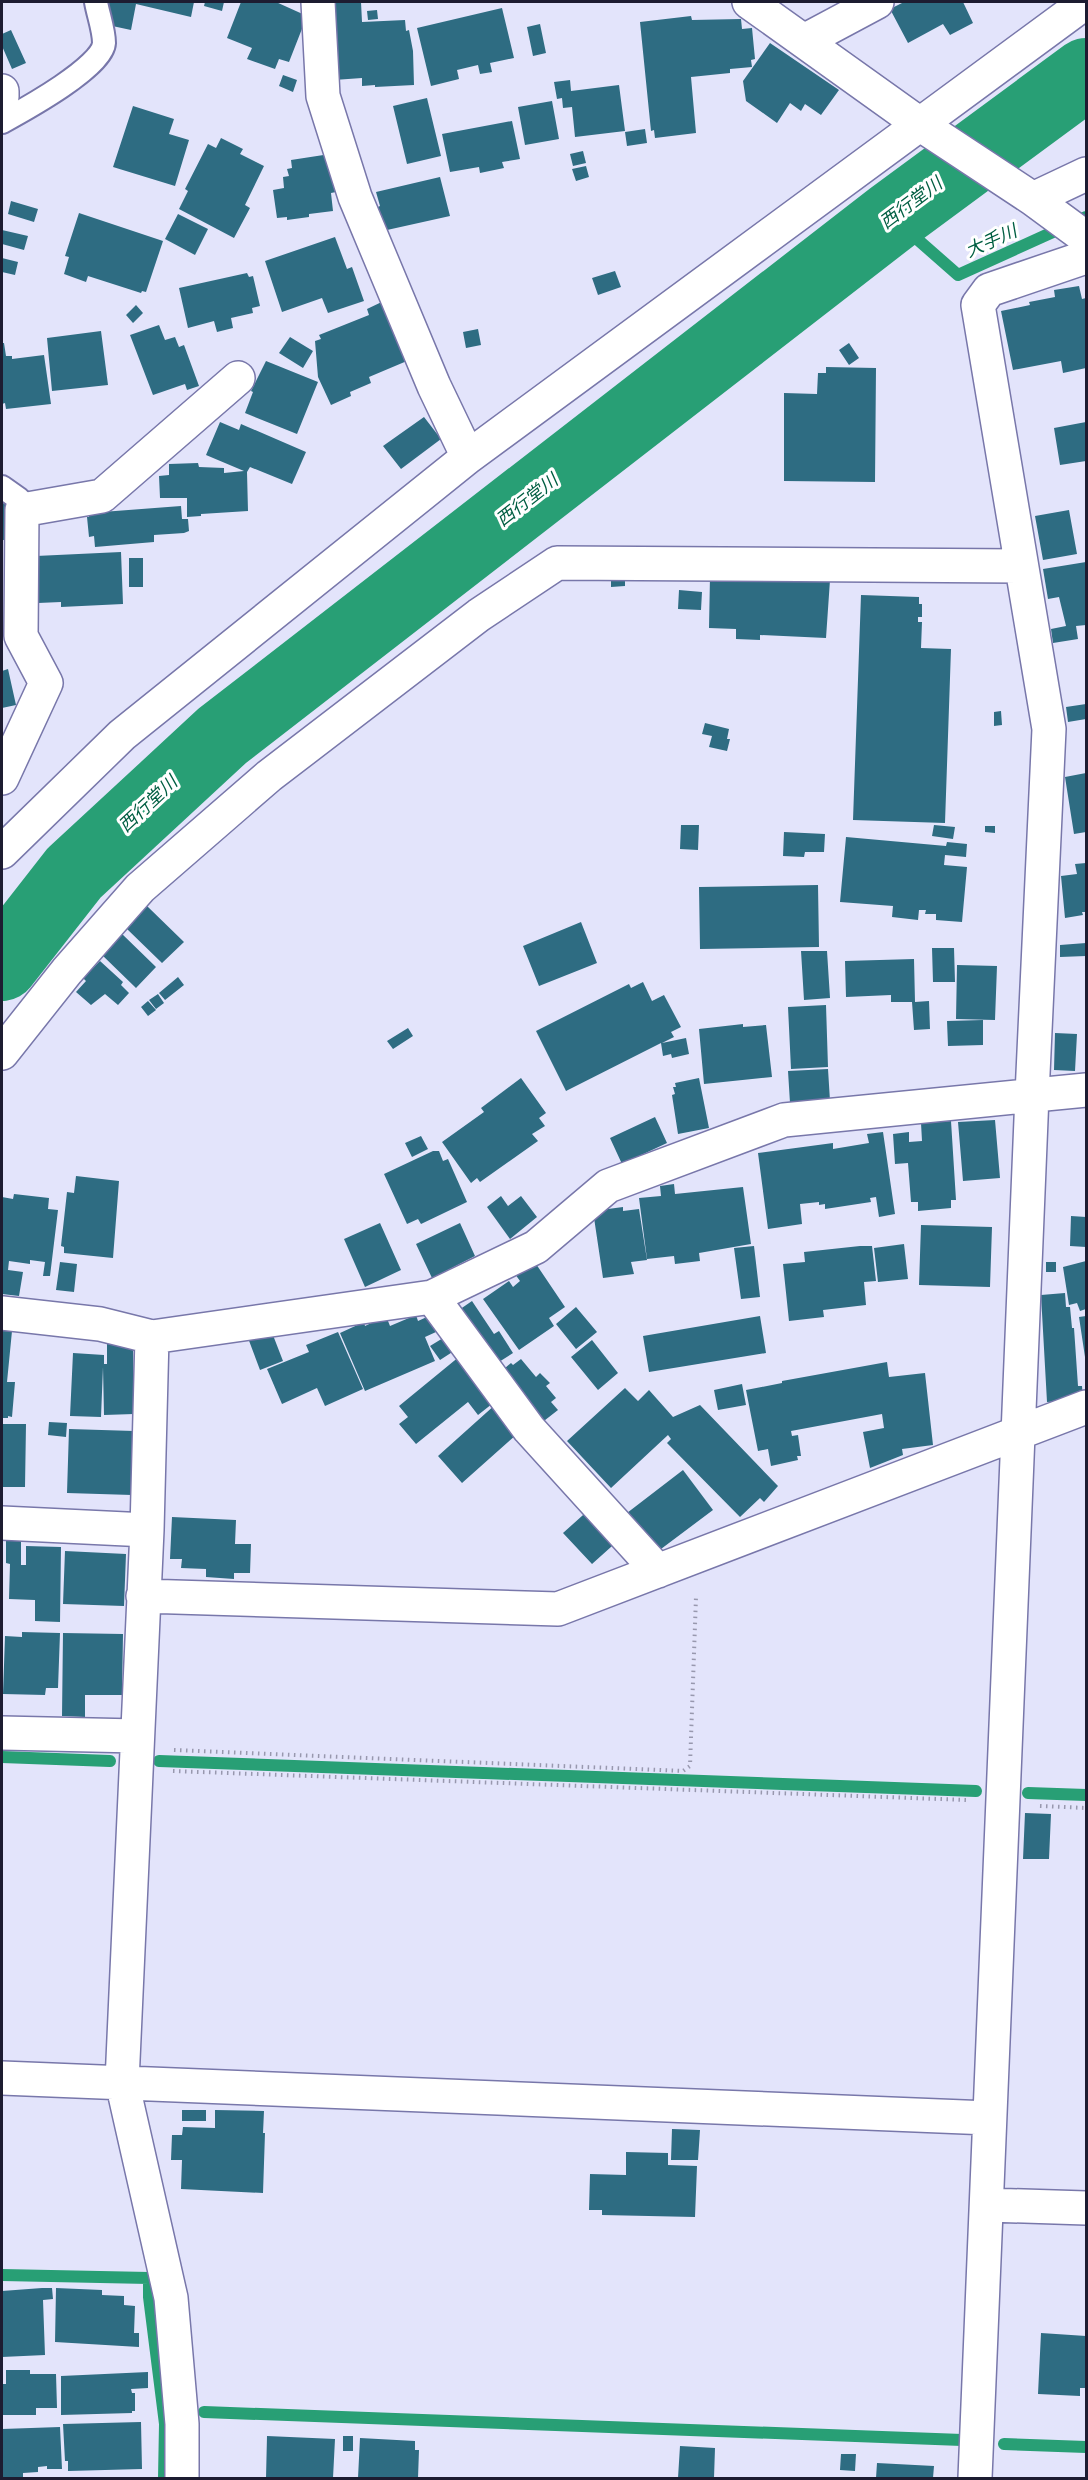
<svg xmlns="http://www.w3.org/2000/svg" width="1088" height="2480" font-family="'Asap Condensed','Noto Sans JP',sans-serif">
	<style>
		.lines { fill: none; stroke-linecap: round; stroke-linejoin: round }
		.stream { stroke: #289f75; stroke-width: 12 }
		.river { stroke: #289f75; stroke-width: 72 }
		.building { fill: #2e6c82 }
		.lane-casing { stroke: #7877aa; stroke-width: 26 }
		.street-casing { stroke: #7877aa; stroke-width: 36 }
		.path { stroke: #9898ae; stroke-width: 4; stroke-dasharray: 1.5 4.5; stroke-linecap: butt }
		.lane { stroke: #fff; stroke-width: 22 }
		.street { stroke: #fff; stroke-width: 33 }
		.labels { text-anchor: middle; stroke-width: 6; stroke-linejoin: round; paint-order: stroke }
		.water-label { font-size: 18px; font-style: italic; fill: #005e42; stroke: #fff }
	</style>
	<rect width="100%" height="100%" fill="#e3e4fb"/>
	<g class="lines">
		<path class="stream" d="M 892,217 L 958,275 L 1086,217
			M 2,1757 L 110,1761
			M 159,1761 L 976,1791
			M 1028,1793 L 1086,1795
			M 2,2275 L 149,2278 L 149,2297 L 165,2424 L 164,2478
			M 204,2412 L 962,2440
			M 1004,2444 L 1086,2447"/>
		<path class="river" d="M 2,965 L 74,873 L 222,736 L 892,217 L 1086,74"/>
	</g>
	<path class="building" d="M 108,2 L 194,2 L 191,17 L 136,4 L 131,30 L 103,24 Z
		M 205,2 L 224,2 L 222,11 L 204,6 Z
		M 241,2 L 276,2 L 307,16 L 289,62 L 279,59 L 275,69 L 247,59 L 252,48 L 227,38 Z
		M 327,2 L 361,2 L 362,22 L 405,20 L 406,31 L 409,30 L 413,51 L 414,85 L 375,87 L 375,85 L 362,86 L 362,78 L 334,80 Z
		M 904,2 L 963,2 L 973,23 L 950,35 L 943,24 L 908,43 L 890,9 Z
		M 502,8 L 514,58 L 490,63 L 492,72 L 480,74 L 478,65 L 457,70 L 459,79 L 431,86 L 417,28 Z
		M 377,10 L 378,19 L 368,20 L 367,11 Z
		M 691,16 L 692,20 L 741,19 L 742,29 L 752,28 L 755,59 L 751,60 L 752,67 L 730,69 L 730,73 L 691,77 L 696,133 L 655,138 L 654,130 L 651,131 L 640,22 Z
		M 540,24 L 546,53 L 533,56 L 527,27 Z
		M 11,30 L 26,63 L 12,69 L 2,46 L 2,34 Z
		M 770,43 L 839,90 L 821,115 L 805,104 L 801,111 L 790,103 L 777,123 L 746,101 L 743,81 Z
		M 283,75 L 297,80 L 293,92 L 279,86 Z
		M 570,80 L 571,91 L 619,85 L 625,131 L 575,137 L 572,107 L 563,108 L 562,98 L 557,99 L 554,82 Z
		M 427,98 L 441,156 L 407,164 L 393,106 Z
		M 552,101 L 559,139 L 525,145 L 518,107 Z
		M 133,106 L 174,119 L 169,134 L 189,140 L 175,186 L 113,167 Z
		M 512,121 L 520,159 L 502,162 L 504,168 L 480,173 L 479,167 L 450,172 L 442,134 Z
		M 645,129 L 647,143 L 627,146 L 625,132 Z
		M 221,138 L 243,149 L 240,154 L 264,166 L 245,205 L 250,208 L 234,238 L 179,209 L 188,191 L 185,189 L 208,144 L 216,148 Z
		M 583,151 L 586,163 L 573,166 L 570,154 Z
		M 330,154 L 336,192 L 331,193 L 333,211 L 309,214 L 309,217 L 287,220 L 287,217 L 277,218 L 273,190 L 284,188 L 283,177 L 289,176 L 287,169 L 292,168 L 291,160 Z
		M 586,166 L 589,177 L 576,181 L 572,169 Z
		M 440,177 L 450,216 L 387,230 L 385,226 L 380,226 L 376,208 L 380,206 L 376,192 Z
		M 11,201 L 38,209 L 34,222 L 8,214 Z
		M 79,213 L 163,241 L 146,292 L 142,291 L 141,293 L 88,276 L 86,282 L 64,274 L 69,257 L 65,256 Z
		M 178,214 L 208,229 L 195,255 L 165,239 Z
		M 2,230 L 28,236 L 24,250 L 2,244 Z
		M 335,237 L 347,269 L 352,267 L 364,301 L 328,313 L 322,298 L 282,312 L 265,261 Z
		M 2,258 L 18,262 L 15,275 L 2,272 Z
		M 615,271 L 621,287 L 598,295 L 592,278 Z
		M 247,273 L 249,277 L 253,276 L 260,306 L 252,308 L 253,313 L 231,318 L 233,328 L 217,332 L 214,321 L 188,328 L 179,288 Z
		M 1079,286 L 1082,299 L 1086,298 L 1086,368 L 1063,373 L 1061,361 L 1013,370 L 1001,311 L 1030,305 L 1029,302 L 1055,297 L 1054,290 Z
		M 388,299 L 414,358 L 369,377 L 371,383 L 350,392 L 351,396 L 331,405 L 318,377 L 315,341 L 321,339 L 319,335 L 369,315 L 367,309 Z
		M 136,305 L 143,313 L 133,323 L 126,315 Z
		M 159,325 L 165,340 L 175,337 L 179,347 L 184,345 L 199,386 L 187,390 L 185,384 L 153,395 L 130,335 Z
		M 478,329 L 481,345 L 466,348 L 463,332 Z
		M 101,331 L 108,385 L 52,391 L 47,338 Z
		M 290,337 L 313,351 L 303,368 L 279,353 Z
		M 2,343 L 4,343 L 6,356 L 12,356 L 12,359 L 44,355 L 51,404 L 6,409 L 5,403 L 2,404 Z
		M 849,343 L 859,358 L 849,365 L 839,350 Z
		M 266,361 L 318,382 L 297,434 L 245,413 L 253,392 L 251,391 Z
		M 826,367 L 876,368 L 875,482 L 784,481 L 784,393 L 817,394 L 818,373 L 826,373 Z
		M 424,417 L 441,439 L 401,469 L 383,446 Z
		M 220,422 L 239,430 L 241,424 L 306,452 L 292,484 L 250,467 L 247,472 L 248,511 L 201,514 L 201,516 L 187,517 L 187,498 L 160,498 L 159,476 L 169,475 L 169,464 L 198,463 L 199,467 L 224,468 L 224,473 L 244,471 L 206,455 Z
		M 1086,422 L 1086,461 L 1060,465 L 1054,428 Z
		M 2,495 L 6,500 L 6,540 L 2,540 Z
		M 181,506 L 182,519 L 188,519 L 189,531 L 184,533 L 154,535 L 154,542 L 95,547 L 94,536 L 89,537 L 87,517 L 89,517 L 89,513 Z
		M 1069,510 L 1077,554 L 1043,560 L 1035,516 Z
		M 121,552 L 123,604 L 61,607 L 61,602 L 38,603 L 36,556 Z
		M 129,558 L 143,558 L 143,587 L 129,587 Z
		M 1086,562 L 1086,625 L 1076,626 L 1078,639 L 1053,643 L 1051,629 L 1066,626 L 1059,597 L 1048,599 L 1043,569 Z
		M 710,576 L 830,580 L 826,638 L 760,635 L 760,640 L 736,639 L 736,629 L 709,628 Z
		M 611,577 L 625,577 L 625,586 L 611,587 Z
		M 679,590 L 702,592 L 701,610 L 678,609 Z
		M 861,595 L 919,597 L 919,604 L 922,604 L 922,617 L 918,617 L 918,622 L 922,622 L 921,648 L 951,649 L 945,823 L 853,820 Z
		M 8,669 L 16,705 L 2,708 L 2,671 Z
		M 1086,704 L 1086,719 L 1068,722 L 1066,707 Z
		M 1001,711 L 1002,725 L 994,726 L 994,712 Z
		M 705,723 L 729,729 L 727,739 L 730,739 L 727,751 L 709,747 L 712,736 L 702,734 Z
		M 1086,773 L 1086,832 L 1074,834 L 1065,777 Z
		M 681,825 L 699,825 L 698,850 L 680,849 Z
		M 934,825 L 955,827 L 953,839 L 932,836 Z
		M 985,826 L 995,826 L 995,833 L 985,832 Z
		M 784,832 L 825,834 L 824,852 L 805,852 L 804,857 L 783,856 Z
		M 846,837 L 946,846 L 947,842 L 967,844 L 966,857 L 945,855 L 944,865 L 967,867 L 962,922 L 936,920 L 936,914 L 925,914 L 926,910 L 919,910 L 918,920 L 892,917 L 893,906 L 840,902 Z
		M 1086,863 L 1086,912 L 1082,912 L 1083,915 L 1065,918 L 1061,876 L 1077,874 L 1075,864 Z
		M 818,885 L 819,947 L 700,949 L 699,887 Z
		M 147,906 L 184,942 L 162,963 L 126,928 Z
		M 581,922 L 597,963 L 539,986 L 523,946 Z
		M 120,932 L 156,967 L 136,988 L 100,953 Z
		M 1086,943 L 1086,956 L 1060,957 L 1060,945 Z
		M 932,948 L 954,948 L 955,982 L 933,982 Z
		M 801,951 L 827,951 L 830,998 L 804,1000 Z
		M 914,959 L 915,1002 L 929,1001 L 930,1029 L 914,1030 L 912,1002 L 891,1002 L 891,995 L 846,997 L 845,961 Z
		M 100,961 L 123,982 L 121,985 L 129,993 L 118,1005 L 105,994 L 91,1005 L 76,992 L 86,981 L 83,978 Z
		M 957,965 L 997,966 L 995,1020 L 956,1019 Z
		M 178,977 L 184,985 L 165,1000 L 159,993 Z
		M 643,982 L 652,1001 L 664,995 L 681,1027 L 671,1032 L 674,1037 L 662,1043 L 686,1038 L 689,1054 L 672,1058 L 671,1054 L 663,1056 L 661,1043 L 566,1091 L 536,1031 L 629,984 L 631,988 Z
		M 158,994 L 164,1003 L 156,1009 L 149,1000 Z
		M 148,1001 L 156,1010 L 148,1016 L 141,1007 Z
		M 826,1005 L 828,1067 L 791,1069 L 788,1007 Z
		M 983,1020 L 983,1045 L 948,1046 L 947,1021 Z
		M 743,1024 L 743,1027 L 766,1025 L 772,1077 L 704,1084 L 699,1029 Z
		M 408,1028 L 413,1036 L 393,1049 L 387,1041 Z
		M 1055,1033 L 1077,1034 L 1075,1071 L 1054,1070 Z
		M 828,1069 L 830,1101 L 790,1103 L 788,1071 Z
		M 521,1078 L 546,1113 L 539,1118 L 545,1126 L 532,1134 L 538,1141 L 480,1182 L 477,1178 L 471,1183 L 442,1142 L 484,1112 L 481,1108 Z
		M 699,1078 L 709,1128 L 678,1134 L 672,1095 L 675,1094 L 673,1087 L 676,1087 L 675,1083 Z
		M 655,1117 L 667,1143 L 622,1164 L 610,1138 Z
		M 995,1120 L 1000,1178 L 963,1181 L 958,1122 Z
		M 951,1121 L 956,1200 L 951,1200 L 951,1208 L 918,1211 L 918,1202 L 911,1202 L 908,1163 L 895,1164 L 893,1134 L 909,1132 L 909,1142 L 922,1141 L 921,1123 Z
		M 883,1132 L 895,1214 L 879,1217 L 876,1197 L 870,1198 L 871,1202 L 825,1209 L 825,1204 L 819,1205 L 819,1202 L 800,1204 L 802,1224 L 768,1229 L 758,1153 L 833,1143 L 833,1149 L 869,1143 L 867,1134 Z
		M 421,1136 L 428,1149 L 412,1157 L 405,1143 Z
		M 433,1151 L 439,1151 L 443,1161 L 448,1159 L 467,1202 L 421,1224 L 418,1219 L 407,1224 L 384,1174 Z
		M 76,1176 L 119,1181 L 113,1258 L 64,1253 L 64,1247 L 61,1246 L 67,1192 L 74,1193 Z
		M 674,1184 L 675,1194 L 743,1187 L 751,1244 L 699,1253 L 700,1261 L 675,1264 L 674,1256 L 647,1259 L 639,1198 L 661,1196 L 660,1186 Z
		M 14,1194 L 49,1198 L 48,1209 L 58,1210 L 50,1276 L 43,1276 L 45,1262 L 30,1260 L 30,1264 L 9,1261 L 8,1270 L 23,1272 L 19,1296 L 2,1294 L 2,1197 L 13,1199 Z
		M 501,1196 L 508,1206 L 521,1196 L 537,1217 L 510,1239 L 487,1207 Z
		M 623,1207 L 623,1211 L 639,1209 L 647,1260 L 631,1262 L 634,1274 L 603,1278 L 593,1211 Z
		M 1071,1216 L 1086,1217 L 1086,1247 L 1070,1246 Z
		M 380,1223 L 401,1270 L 365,1287 L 344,1239 Z
		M 460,1223 L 475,1256 L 432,1278 L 416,1244 Z
		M 921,1225 L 992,1227 L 990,1287 L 919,1285 Z
		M 904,1244 L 908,1279 L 878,1282 L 874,1248 Z
		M 754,1246 L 760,1297 L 741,1299 L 734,1248 Z
		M 860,1246 L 872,1246 L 876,1281 L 864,1282 L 866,1305 L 823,1310 L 824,1317 L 789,1321 L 783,1264 L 805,1262 L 804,1252 Z
		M 534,1261 L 565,1307 L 549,1318 L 554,1326 L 519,1350 L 483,1299 L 509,1281 L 513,1287 L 520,1281 L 515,1274 Z
		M 1086,1261 L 1086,1309 L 1080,1311 L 1077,1303 L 1069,1305 L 1063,1267 Z
		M 60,1262 L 77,1264 L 74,1292 L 56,1290 Z
		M 1046,1262 L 1056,1262 L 1056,1272 L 1046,1272 Z
		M 1065,1293 L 1066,1307 L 1070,1307 L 1072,1328 L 1074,1328 L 1078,1386 L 1082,1386 L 1083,1400 L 1047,1402 L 1041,1295 Z
		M 472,1301 L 494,1334 L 499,1331 L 513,1353 L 491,1367 L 456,1312 Z
		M 576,1307 L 597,1332 L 576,1349 L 556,1324 Z
		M 416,1315 L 418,1321 L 429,1316 L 436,1332 L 425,1337 L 435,1361 L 365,1391 L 340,1333 L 364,1322 L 365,1326 L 386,1316 L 390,1326 Z
		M 760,1316 L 766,1353 L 649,1372 L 643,1336 Z
		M 1086,1316 L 1086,1356 L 1085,1357 L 1079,1317 Z
		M 2,1330 L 12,1331 L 7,1382 L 15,1382 L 12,1417 L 8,1416 L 8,1418 L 2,1418 Z
		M 271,1330 L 283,1361 L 260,1370 L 248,1338 Z
		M 338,1332 L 363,1389 L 325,1406 L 317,1388 L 282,1404 L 267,1369 L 309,1352 L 306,1345 Z
		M 448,1335 L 457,1349 L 440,1360 L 430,1346 Z
		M 592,1340 L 618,1373 L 598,1390 L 571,1357 Z
		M 107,1342 L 133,1342 L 134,1414 L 104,1415 L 103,1367 L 101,1417 L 70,1416 L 73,1353 L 104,1355 L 104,1364 L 107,1364 Z
		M 460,1356 L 497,1400 L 478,1415 L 468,1402 L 416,1444 L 399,1424 L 408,1417 L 399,1406 Z
		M 521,1359 L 536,1377 L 540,1373 L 550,1383 L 546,1386 L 556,1398 L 551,1402 L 558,1410 L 540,1424 L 498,1374 L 511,1363 L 513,1365 Z
		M 887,1362 L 889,1377 L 925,1373 L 933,1445 L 902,1449 L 903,1455 L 870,1468 L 863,1432 L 884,1428 L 882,1414 L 791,1431 L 792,1436 L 798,1435 L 801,1456 L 797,1456 L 798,1460 L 771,1466 L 768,1449 L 758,1451 L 746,1390 L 782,1383 L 782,1381 Z
		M 742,1384 L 746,1405 L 718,1410 L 714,1390 Z
		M 625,1388 L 638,1401 L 649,1390 L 673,1417 L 700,1405 L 778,1486 L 764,1502 L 760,1498 L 740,1517 L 667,1443 L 671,1439 L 668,1435 L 611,1488 L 567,1441 Z
		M 496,1404 L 516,1435 L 462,1483 L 438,1456 Z
		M 49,1422 L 67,1423 L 66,1437 L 48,1435 Z
		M 2,1424 L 26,1424 L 25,1487 L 2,1487 Z
		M 69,1429 L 134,1431 L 132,1495 L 67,1493 Z
		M 683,1470 L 713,1510 L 657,1552 L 627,1513 Z
		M 592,1507 L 621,1538 L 592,1564 L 563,1533 Z
		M 172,1517 L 236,1520 L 235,1544 L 251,1544 L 250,1573 L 234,1573 L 234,1579 L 206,1577 L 206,1569 L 181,1568 L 182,1559 L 170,1559 Z
		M 6,1538 L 21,1538 L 21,1565 L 26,1565 L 26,1546 L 61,1547 L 60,1622 L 35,1621 L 35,1600 L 9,1599 L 10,1564 L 6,1563 Z
		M 65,1551 L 126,1554 L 124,1606 L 63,1604 Z
		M 22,1632 L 60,1633 L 58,1688 L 46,1688 L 45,1695 L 3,1694 L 5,1636 L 22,1637 Z
		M 63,1633 L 123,1634 L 122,1695 L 85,1695 L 85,1717 L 62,1716 Z
		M 1025,1813 L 1051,1814 L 1049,1859 L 1023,1859 Z
		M 182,2110 L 206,2110 L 206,2121 L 182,2121 Z
		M 215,2110 L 264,2111 L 263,2133 L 265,2133 L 263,2193 L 181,2189 L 182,2160 L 171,2160 L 172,2135 L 182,2135 L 183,2127 L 215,2128 Z
		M 672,2129 L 700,2130 L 698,2160 L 671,2160 Z
		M 626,2152 L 668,2153 L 668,2165 L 697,2166 L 695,2217 L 602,2215 L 602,2210 L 589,2210 L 590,2174 L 626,2175 Z
		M 42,2288 L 52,2288 L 53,2299 L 43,2300 L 45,2355 L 2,2357 L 2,2291 Z
		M 56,2288 L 102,2290 L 102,2295 L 124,2296 L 124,2305 L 135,2306 L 134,2333 L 139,2333 L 139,2347 L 55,2342 Z
		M 1041,2333 L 1086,2336 L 1086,2388 L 1080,2388 L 1080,2396 L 1038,2394 Z
		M 6,2370 L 30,2370 L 30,2374 L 56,2374 L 57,2408 L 36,2408 L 36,2415 L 2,2415 L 2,2384 L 6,2384 Z
		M 148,2372 L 148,2388 L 131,2389 L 132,2393 L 135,2393 L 135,2411 L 132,2411 L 132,2413 L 61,2415 L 61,2376 Z
		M 141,2422 L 142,2469 L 68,2471 L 68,2461 L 65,2461 L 63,2424 Z
		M 60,2427 L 62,2469 L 47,2469 L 47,2466 L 38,2467 L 38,2472 L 23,2473 L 23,2477 L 2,2478 L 2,2429 Z
		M 267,2436 L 335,2439 L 333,2478 L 266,2478 Z
		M 343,2436 L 353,2436 L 353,2451 L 343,2451 Z
		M 360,2438 L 415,2441 L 415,2450 L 419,2450 L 418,2478 L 358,2478 Z
		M 680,2446 L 715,2448 L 714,2478 L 678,2478 Z
		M 841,2454 L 856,2454 L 855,2471 L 840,2470 Z
		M 877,2463 L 934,2466 L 933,2478 L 876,2478 Z"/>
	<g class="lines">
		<g class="lane-casing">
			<path id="lane" d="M 2,122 C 22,111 103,67 104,43 C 104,30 98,14 96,2
				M 2,487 L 19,499 L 22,510"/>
		</g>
		<g class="street-casing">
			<path id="street" d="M 318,2 L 323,96 L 355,197 L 434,386 L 468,457
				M 749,2 L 921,125 L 1033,199 L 1086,238
				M 804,41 L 877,2
				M 2,91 L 2,97
				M 1033,199 L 1086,174
				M 2,778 L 46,683 L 21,636 L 22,510 L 102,496 L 238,378
				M 2,852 L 122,735 L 468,457 L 1086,2
				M 2,1053 L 67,971 L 140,888 L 269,776 L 479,615 L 557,563 L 1021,566
				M 432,1297 L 529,1429 L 658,1571
				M 2,1313 L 100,1324 L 152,1337 L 432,1297 L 536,1247 L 608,1186 L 784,1120 L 1086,1090
				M 152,1337 L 147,1530 L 122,2082 L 171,2298 L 182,2424 L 182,2478
				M 2,1523 L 147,1530
				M 143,1596 L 558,1609 L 1086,1407
				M 2,1733 L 137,1736
				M 2,2078 L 989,2118
				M 988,2205 L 1086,2208
				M 975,2478 L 1032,1095 L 1049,729 L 978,305 L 989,290 L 1086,257"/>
		</g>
		<path class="path" d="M 174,1750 L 683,1771 L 690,1766 L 696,1597
			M 173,1771 L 966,1800
			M 1040,1806 L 1086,1808"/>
		<use href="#lane" class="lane"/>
		<use href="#street" class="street"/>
	</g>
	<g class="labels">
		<g class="water-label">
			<text transform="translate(911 203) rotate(-37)" y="6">西行堂川</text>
			<text transform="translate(991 241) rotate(-24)" y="6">大手川</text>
			<text transform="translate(527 500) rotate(-38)" y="6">西行堂川</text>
			<text transform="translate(148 804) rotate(-43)" y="6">西行堂川</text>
		</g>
	</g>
	<rect width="1088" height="2480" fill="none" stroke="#1d1c31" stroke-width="6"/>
</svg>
